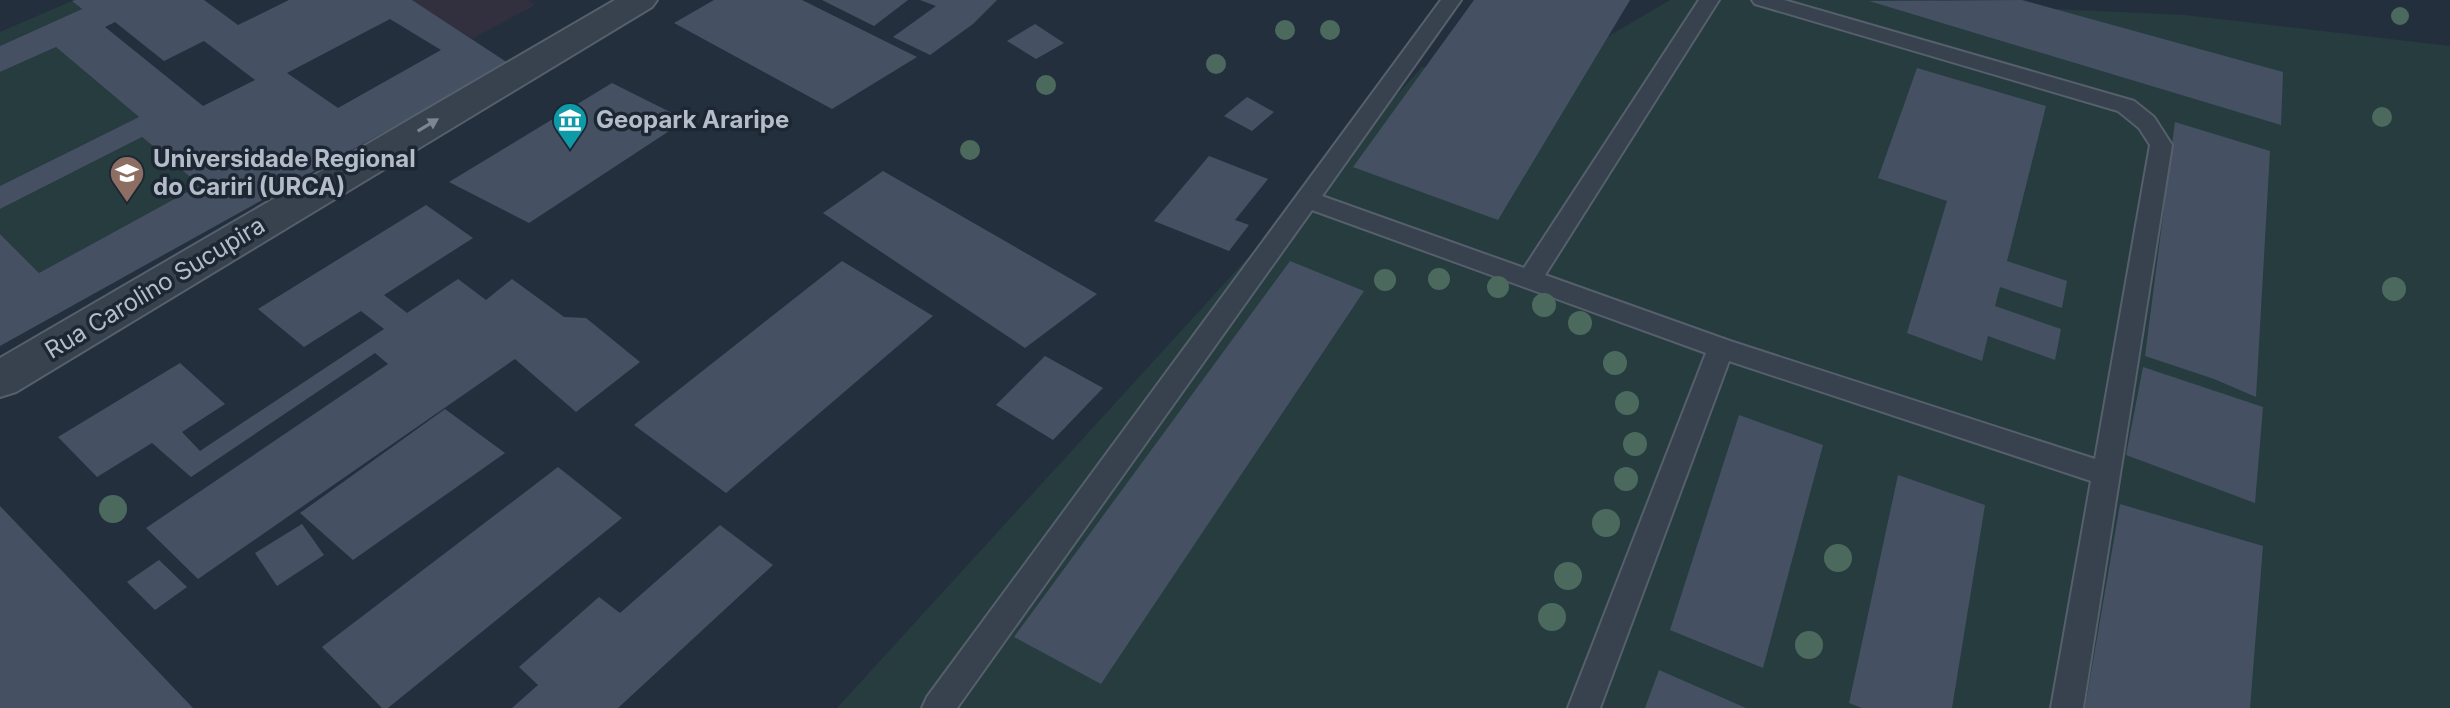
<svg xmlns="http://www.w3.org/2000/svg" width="2450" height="708" font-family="Inter,sans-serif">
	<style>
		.medical { fill: #32303f }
		.green { fill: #263c3f }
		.building { fill: #455162; fill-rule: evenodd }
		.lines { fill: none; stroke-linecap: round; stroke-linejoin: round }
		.service-casing { stroke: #565f6c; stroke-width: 4 }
		.tertiary-casing { stroke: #565f6c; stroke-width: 4 }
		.service { fill: #38414e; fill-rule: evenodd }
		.tertiary { fill: #38414e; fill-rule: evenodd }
		.tree { fill: #4b6a5d }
		.oneway { fill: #7c8592 }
		.labels { text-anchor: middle; stroke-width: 7; stroke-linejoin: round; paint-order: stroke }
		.poi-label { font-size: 24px; font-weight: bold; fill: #b4bcc9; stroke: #1d2633; text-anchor: start }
		.street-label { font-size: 24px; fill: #b4bcc9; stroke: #1d2633 }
	</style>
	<rect width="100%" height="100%" fill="#242f3e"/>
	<path class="medical" d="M 412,0 L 528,0 L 535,5 L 472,39 Z"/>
	<path class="green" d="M 1670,0 L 1935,0 L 1987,6 L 2185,15 L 2450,46 L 2450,708 L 837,708 L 1422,67 L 1514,92 Z
		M 72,1 L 82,9 L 0,46 L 0,32 Z
		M 56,47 L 139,117 L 0,186 L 0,72 Z
		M 142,137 L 200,185 L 39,273 L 0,234 L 0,209 Z"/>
	<path class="building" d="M 75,0 L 204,0 L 238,25 L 289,0 L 412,0 L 508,63 L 0,346 L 0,234 L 39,273 L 200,185 L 142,137 L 0,209 L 0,186 L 139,117 L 56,47 L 0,72 L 0,46 L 82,9 L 72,1 ZM 390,19 L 441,50 L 338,108 L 287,73 ZM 115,22 L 164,61 L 204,41 L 255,80 L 203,106 L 105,27 Z
		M 714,0 L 802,0 L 917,57 L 832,109 L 674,23 Z
		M 822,0 L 908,0 L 874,26 Z
		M 920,0 L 997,0 L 973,24 L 930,55 L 893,37 L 936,6 Z
		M 1474,0 L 1630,0 L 1498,220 L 1353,167 Z
		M 2022,0 L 2283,72 L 2281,125 L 1869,1 Z
		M 1035,24 L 1064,43 L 1036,59 L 1007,41 Z
		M 1917,68 L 2046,106 L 2007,261 L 2067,281 L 2062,308 L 2000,287 L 1995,306 L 2061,329 L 2055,360 L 1988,336 L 1982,361 L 1907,333 L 1947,201 L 1878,178 Z
		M 612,83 L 686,120 L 529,223 L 449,182 Z
		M 1247,97 L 1274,112 L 1252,131 L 1224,116 Z
		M 2175,122 L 2270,151 L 2256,397 L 2214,379 L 2145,356 Z
		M 1209,156 L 1268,179 L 1235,220 L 1249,225 L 1229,251 L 1154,221 Z
		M 883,171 L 1097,294 L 1025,348 L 823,213 Z
		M 426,205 L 473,238 L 384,295 L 407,313 L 458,279 L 486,300 L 512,279 L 564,317 L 586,318 L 640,362 L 576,412 L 515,359 L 198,579 L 146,528 L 388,364 L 375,353 L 191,477 L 152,443 L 97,477 L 58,437 L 180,363 L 225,404 L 182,432 L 200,451 L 384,329 L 361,311 L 304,347 L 258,309 Z
		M 842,261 L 933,316 L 726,493 L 634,425 Z
		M 1290,261 L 1364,291 L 1101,684 L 1014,637 Z
		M 1045,356 L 1103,388 L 1053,440 L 996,405 Z
		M 2143,367 L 2263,407 L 2255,503 L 2126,455 Z
		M 445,409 L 505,453 L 353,560 L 300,513 Z
		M 1739,415 L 1823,445 L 1763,668 L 1670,630 Z
		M 558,467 L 622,518 L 388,708 L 382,708 L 322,647 Z
		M 1898,475 L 1985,505 L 1952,708 L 1862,708 L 1849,703 Z
		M 2120,504 L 2263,546 L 2250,708 L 2085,708 Z
		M 0,506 L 193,708 L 0,708 Z
		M 302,524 L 324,555 L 277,586 L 255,553 Z
		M 720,525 L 773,565 L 618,708 L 512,708 L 538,685 L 519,667 L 599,597 L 620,613 Z
		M 159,560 L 187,587 L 155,610 L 127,582 Z
		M 1659,670 L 1746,708 L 1645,708 Z"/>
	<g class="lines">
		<g class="service-casing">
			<path id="service" d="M 1441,0 L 1461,0 L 1322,196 L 1524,268 L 1699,0 L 1719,0 L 1545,275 L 1730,341 L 2095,459 L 2150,145 L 2139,128 L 2118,111 L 1755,4 L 1752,0 L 1784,0 L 2134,101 L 2154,117 L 2172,145 L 2083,708 L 2051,708 L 2091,481 L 1729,361 L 1600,708 L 1568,708 L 1706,353 L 1312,210 L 957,708 L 922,708 L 927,697 Z"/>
		</g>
		<g class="tertiary-casing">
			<path id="tertiary" d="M 615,0 L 657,0 L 652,7 L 16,392 L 0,397 L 0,358 Z"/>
		</g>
		<use href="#service" class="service"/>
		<use href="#tertiary" class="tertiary"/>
	</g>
	<g class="tree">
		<circle cx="2400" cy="16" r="9"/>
		<circle cx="1285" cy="30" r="10"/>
		<circle cx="1330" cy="30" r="10"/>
		<circle cx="1216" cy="64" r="10"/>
		<circle cx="1046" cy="85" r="10"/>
		<circle cx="2382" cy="117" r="10"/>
		<circle cx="970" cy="150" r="10"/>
		<circle cx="1439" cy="279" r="11"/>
		<circle cx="1385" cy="280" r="11"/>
		<circle cx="1498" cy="287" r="11"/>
		<circle cx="2394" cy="289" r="12"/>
		<circle cx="1544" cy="305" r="12"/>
		<circle cx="1580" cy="323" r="12"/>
		<circle cx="1615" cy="363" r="12"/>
		<circle cx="1627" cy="403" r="12"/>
		<circle cx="1635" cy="444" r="12"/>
		<circle cx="1626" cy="479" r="12"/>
		<circle cx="113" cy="509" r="14"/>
		<circle cx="1606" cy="523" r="14"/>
		<circle cx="1838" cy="558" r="14"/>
		<circle cx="1568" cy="576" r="14"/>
		<circle cx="1552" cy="617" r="14"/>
		<circle cx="1809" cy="645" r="14"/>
	</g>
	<defs><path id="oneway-solid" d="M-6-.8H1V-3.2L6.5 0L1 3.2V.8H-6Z" transform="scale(2)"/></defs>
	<use class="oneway" href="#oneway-solid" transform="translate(428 125) rotate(-31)"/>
	<defs>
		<g id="museum-pin" transform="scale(1.8)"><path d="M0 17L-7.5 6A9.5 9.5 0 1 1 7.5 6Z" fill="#0f9aa8" stroke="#1d2633"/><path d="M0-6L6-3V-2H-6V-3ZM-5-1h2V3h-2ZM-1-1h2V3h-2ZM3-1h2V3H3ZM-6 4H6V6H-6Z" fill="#fff"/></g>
		<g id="university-pin" transform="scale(1.8)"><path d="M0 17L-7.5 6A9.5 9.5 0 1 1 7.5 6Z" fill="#8d6e63" stroke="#1d2633"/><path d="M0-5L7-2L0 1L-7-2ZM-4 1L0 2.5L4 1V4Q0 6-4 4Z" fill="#fff"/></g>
	</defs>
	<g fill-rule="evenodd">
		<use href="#museum-pin" x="570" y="120"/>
		<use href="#university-pin" x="127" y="173"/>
	</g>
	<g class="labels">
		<g class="poi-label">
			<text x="596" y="128">Geopark Araripe</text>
			<text x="153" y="167">Universidade Regional<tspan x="153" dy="28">do Cariri (URCA)</tspan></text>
		</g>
		<g class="street-label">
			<text transform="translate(155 288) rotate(-31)" y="8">Rua Carolino Sucupira</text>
		</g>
	</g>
</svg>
